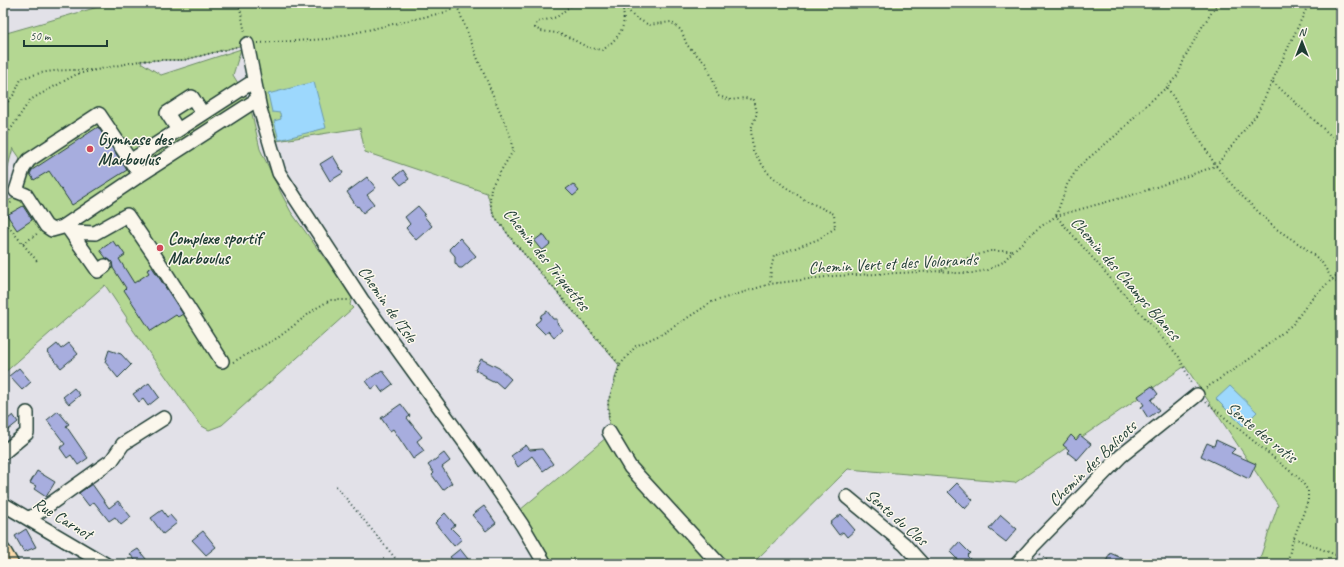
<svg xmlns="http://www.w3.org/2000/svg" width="1344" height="567" font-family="Caveat,sans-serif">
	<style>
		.green { fill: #b4d792; stroke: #6a8a63 }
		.water { fill: #9dd8fd; stroke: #6b9aad }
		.building { fill: #a7adde; stroke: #1f3d34 }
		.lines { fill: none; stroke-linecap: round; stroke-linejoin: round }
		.minor-casing { stroke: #1f3d34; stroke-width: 16 }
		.major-casing { stroke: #1f3d34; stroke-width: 19 }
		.path { stroke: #1f3d34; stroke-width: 2; stroke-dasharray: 1 3; stroke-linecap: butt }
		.minor { stroke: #fbf7ec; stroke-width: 13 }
		.major { stroke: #fddcac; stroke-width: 16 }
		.poi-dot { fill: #d1495b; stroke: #fbf7ec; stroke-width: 1.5 }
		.labels { text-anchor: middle; stroke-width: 3; stroke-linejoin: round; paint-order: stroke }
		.poi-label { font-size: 17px; font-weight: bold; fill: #1f3d34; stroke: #fbf7ec; text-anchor: start }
		.street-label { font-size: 17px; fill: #1f3d34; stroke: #fbf7ec }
	</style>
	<rect width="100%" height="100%" fill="#e2e1e8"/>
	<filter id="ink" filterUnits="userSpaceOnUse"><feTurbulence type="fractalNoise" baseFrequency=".025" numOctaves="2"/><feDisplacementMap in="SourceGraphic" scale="8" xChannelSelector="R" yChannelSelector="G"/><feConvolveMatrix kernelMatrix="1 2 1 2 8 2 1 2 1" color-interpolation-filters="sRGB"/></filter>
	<g filter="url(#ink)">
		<path class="green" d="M 112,3 L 1341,3 L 1341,564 L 1258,564 L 1278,505 L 1185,366 L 1015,483 L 848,469 L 752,564 L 719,564 L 633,471 L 609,432 L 608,402 L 619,365 L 513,241 L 493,214 L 487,193 L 365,152 L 360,128 L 270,142 L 247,44 L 184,60 L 157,60 L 139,61 L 161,75 L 241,49 L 233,75 L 249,101 L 260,149 L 281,193 L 291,212 L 352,296 L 350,305 L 353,308 L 222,425 L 209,430 L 200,425 L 126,320 L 127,318 L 105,285 L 3,374 L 3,203 L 20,195 L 13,185 L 20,158 L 13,148 L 3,185 L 3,34 Z
			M 607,437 L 716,564 L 554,564 L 520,510 Z"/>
		<path class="water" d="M 314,82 L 326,128 L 279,140 L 274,121 L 281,119 L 280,113 L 272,112 L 268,94 Z
			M 1230,386 L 1257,412 L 1243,426 L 1216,399 Z"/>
		<path class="building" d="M 98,127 L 127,170 L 72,205 L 49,171 L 34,180 L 30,174 L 32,170 Z
			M 333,156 L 343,173 L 330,181 L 320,164 Z
			M 403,170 L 409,179 L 401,185 L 394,177 Z
			M 367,177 L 376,188 L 367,195 L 374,204 L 363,213 L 358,206 L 357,207 L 347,192 Z
			M 573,184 L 579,191 L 573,196 L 566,189 Z
			M 23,206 L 32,220 L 17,230 L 7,215 Z
			M 418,206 L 425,214 L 423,215 L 432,226 L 416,240 L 406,228 L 410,224 L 405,217 Z
			M 543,234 L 550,244 L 542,251 L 534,241 Z
			M 460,238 L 476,256 L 462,268 L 459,268 L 455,263 L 455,256 L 449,249 Z
			M 113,241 L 117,247 L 119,246 L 125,255 L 119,259 L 134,283 L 149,273 L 147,270 L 152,267 L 183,314 L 178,317 L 176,315 L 151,331 L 124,290 L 126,288 L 113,268 L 112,262 L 106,258 L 100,250 Z
			M 547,311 L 553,319 L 557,319 L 557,323 L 563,330 L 554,337 L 549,331 L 545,334 L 535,324 L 540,320 L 541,315 Z
			M 69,343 L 78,354 L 61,368 L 47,352 L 57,344 L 61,349 Z
			M 109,350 L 121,354 L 131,365 L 118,378 L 105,362 Z
			M 481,359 L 499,368 L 511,379 L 503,388 L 495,381 L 493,382 L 485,378 L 486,376 L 475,370 Z
			M 19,368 L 31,382 L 22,390 L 9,376 Z
			M 382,370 L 393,384 L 382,392 L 377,385 L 372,389 L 366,381 Z
			M 149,383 L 159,397 L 148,406 L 143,399 L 139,402 L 133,394 Z
			M 1152,386 L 1158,394 L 1151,400 L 1159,410 L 1148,418 L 1141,407 L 1144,405 L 1138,396 Z
			M 74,388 L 80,395 L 69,404 L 63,397 Z
			M 401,404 L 410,416 L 407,418 L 422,437 L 417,441 L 424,451 L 413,459 L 393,429 L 390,431 L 381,418 Z
			M 58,411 L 69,424 L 66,426 L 88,458 L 78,465 L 71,455 L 67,458 L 60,448 L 65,444 L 47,420 Z
			M 13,415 L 18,422 L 3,434 L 3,423 Z
			M 1071,435 L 1076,440 L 1080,435 L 1091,444 L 1077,460 L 1067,452 L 1069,450 L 1063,445 Z
			M 1216,440 L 1235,449 L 1231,453 L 1256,464 L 1249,479 L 1201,456 L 1207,443 L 1214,446 Z
			M 526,445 L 530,450 L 542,449 L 553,464 L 543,471 L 532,456 L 518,467 L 511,456 Z
			M 444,453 L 450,461 L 442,467 L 452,483 L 443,490 L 432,475 L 434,473 L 428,465 Z
			M 37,471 L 55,482 L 46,497 L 34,489 L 36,486 L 30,483 Z
			M 957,483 L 973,500 L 965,509 L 948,492 Z
			M 92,484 L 109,508 L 118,501 L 131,517 L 121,525 L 115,517 L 109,521 L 94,502 L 89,506 L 79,493 Z
			M 484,506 L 496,523 L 486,531 L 472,515 Z
			M 162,510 L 167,517 L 170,515 L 177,523 L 163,534 L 151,518 Z
			M 445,513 L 455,525 L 451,528 L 462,539 L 454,546 L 435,523 Z
			M 841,514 L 855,530 L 847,537 L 843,532 L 839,535 L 830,523 Z
			M 1001,515 L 1017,529 L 1006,542 L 989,529 Z
			M 26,529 L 36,547 L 24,552 L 15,536 Z
			M 203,531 L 216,547 L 206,555 L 192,540 Z
			M 959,542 L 970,553 L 967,556 L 975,564 L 962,564 L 950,552 Z
			M 138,549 L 150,564 L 138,564 L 130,554 Z
			M 460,549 L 472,564 L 456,564 L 450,557 Z
			M 1110,553 L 1135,564 L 1105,564 Z"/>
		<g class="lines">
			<g class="minor-casing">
				<path id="minor" d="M 247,44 L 260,109 L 279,173 L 362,300 L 484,469 L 522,525 L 545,564
					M 178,130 L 167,113 L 192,97 L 203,114
					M 130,161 L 254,81
					M 140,175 L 99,114 L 29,160 L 23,169 L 16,191 L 26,195 L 46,226 L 52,230 L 63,227 L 140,175 L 258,99
					M 68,228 L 98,271 L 105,266
					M 72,232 L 95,233 L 127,215 L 157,259 L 222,361
					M 609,432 L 630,467 L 719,564
					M 3,453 L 27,433 L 27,413
					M 847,497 L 904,544 L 922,564
					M 3,504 L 105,564
					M 29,519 L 112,460 L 123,444 L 164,418
					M 1017,564 L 1032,547 L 1121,456 L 1197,395"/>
			</g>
			<g class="major-casing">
				<path id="major" d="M 3,552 L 10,564"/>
			</g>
			<path class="path" d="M 239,3 L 245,33
				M 574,3 L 557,17 L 537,22 L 535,28 L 541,31 L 557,33 L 568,37 L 589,48 L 603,50 C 621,35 627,28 622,4
				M 622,3 L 634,17 L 649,25 L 671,22 L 681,30 L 687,45 L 706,64 L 713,80 L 718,96 L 731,100 L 745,98 L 754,100 L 757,113 L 751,129 L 753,151 L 768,173 L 784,186 L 805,200 L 834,214 L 835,228 L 819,239 L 774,256 L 771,269 L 770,284
				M 1218,3 L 1202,27 L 1185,57 L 1178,75 L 1167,87 L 1216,166 L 1239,193 L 1275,228 L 1305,248 L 1321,261 L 1332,279 L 1341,285
				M 457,6 L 479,62 L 512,140 L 513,151 L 491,187 L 490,200 L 493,214 L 513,241 L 620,365 L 608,402 L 609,421
				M 258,43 L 328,39 L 446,12 L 465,3
				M 1273,82 L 1341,145
				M 1167,87 L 1144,107 L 1121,131 L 1079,166 L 1067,185 L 1056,216 L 1179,357 L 1192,385
				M 3,108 L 15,93 L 21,79 C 46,69 67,70 94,70
				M 3,141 L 30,100 L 77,74 L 139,61 L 157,60 L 184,60 L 236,47
				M 3,206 L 13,202
				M 3,220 L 37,261
				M 23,244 L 38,233
				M 942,270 L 967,258 L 990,251 L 1013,251
				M 233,362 L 279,337 L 315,309 L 330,300 L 348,300
				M 620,365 L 636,346 L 664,333 L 712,302 L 770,284 L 833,276 L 940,271 L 956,273 L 972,273 L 988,270 L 1003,262 L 1013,251 L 1036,230 L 1056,216 L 1139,193 L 1216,166 L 1257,114 L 1309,3
				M 1206,388 L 1254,356 L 1293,324 L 1312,298 L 1341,271
				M 1206,402 L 1301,480 L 1308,491 L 1308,501 L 1292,543 L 1287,564
				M 336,486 L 400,564
				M 1294,538 L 1341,557
				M 1040,554 L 1051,564"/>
			<use href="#minor" class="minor"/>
			<use href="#major" class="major"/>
		</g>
	</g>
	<g class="poi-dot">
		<circle cx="90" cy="149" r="4"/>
		<circle cx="160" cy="248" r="4"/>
	</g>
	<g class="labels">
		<g class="poi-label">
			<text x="98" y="145">Gymnase des<tspan x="98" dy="20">Marboulus</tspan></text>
			<text x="168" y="244">Complexe sportif<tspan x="168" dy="20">Marboulus</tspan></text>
		</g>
		<g class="street-label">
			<text transform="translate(547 259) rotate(51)" y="6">Chemin des Triquettes</text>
			<text transform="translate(893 263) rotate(-3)" y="6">Chemin Vert et des Volorands</text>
			<text transform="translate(1126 278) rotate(49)" y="6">Chemin des Champs Blancs</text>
			<text transform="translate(388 304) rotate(55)" y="6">Chemin de l’Isle</text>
			<text transform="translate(1262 432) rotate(39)" y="6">Sente des rotis</text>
			<text transform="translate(1092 463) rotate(-44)" y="6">Chemin des Balicots</text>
			<text transform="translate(897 517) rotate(41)" y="6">Sente du Clos</text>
			<text transform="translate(63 518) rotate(31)" y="6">Rue Carnot</text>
		</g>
	</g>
	<rect width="1344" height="567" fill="none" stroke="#fbf7ec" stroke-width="16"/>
	<rect x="8" y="8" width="1328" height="551" fill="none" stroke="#1f3d34" stroke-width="1.5" filter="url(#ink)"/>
	<g transform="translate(1302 42)" stroke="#fbf7ec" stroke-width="3" paint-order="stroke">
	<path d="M0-3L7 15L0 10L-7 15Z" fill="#1f3d34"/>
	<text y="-6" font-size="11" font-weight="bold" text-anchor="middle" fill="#1f3d34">N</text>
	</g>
	<path d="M24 40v6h83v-6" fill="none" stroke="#1f3d34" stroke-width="2"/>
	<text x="30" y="40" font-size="12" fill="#1f3d34" stroke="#fbf7ec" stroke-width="3" paint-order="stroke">50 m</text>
</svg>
